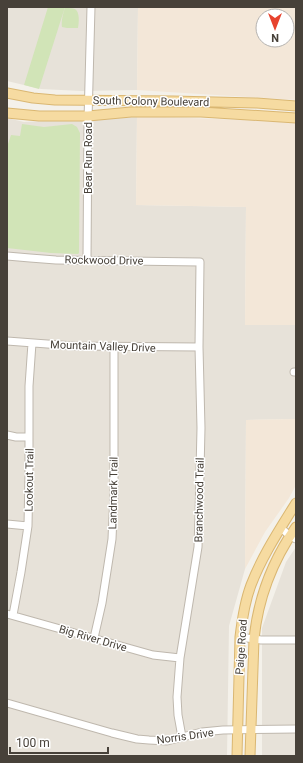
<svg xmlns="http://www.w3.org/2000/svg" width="303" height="763" font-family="Roboto,sans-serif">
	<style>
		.residential { fill: #e7e2d9 }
		.commercial { fill: #f3e7d8; fill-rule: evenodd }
		.green { fill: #d1e4b7 }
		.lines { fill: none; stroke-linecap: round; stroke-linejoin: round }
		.minor-casing { stroke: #bfb8ae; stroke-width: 9 }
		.major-casing { stroke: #dab772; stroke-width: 11 }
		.minor { stroke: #fff; stroke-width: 7 }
		.major { stroke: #f6dba1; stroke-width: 9 }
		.labels { text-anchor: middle; stroke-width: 3; stroke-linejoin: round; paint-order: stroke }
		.street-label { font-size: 11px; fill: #474139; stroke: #fff }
	</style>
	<rect width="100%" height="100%" fill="#f4f1ea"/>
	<path class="residential" d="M 7,7 L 138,7 L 137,90 L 81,91 L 41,89 L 7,81 Z
		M 137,116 L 136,205 L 246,207 L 245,325 L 296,325 L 296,419 L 246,420 L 245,569 L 229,626 L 227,756 L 7,756 L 7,118 L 24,122 Z
		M 296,547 L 296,756 L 262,756 L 262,628 L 286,562 Z"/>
	<path class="commercial" d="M 138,7 L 296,7 L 296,100 L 137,90 ZM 263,16 L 287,16 L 287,40 L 263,40 Z
		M 137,116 L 243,120 L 296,123 L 296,325 L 245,325 L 246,207 L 136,205 Z
		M 296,419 L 296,485 L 289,498 L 265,532 L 245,569 L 246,420 Z"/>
	<path class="green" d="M 48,7 L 65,7 L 39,89 L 24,85 Z
		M 65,8 C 68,8 73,8 75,9 C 80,12 79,23 78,28 L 67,28 L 62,27 C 61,22 63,13 65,8 Z
		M 22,124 L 44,127 L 72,124 L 77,127 L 80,133 L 79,253 L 78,254 L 51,253 L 7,248 L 7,147 L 11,135 L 20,136 Z"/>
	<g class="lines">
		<g class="minor-casing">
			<path id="minor" d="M 7,256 L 30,258 L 56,260 L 200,262 L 199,347 L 201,428 L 199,515 L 198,547 L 180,658 L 177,697 L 178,715 L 182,737
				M 87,260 L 88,120 L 91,7
				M 7,341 L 74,346 L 199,347
				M 294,372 L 296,372
				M 7,435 L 16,437 L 29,437
				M 7,524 L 28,526
				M 281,528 L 290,536 L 296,539
				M 7,614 L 153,655 L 180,658
				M 13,615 L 21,572 L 28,526 L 29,474 L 29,386 L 32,343
				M 240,637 L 261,640 L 296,640
				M 94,638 L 102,603 L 112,539 L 114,494 L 114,347
				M 7,703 L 112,733 L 137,739 L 149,740 L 167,741 L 202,732 L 223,730 L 296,729"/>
		</g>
		<g class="major-casing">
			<path id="major" d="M 7,93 L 33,98 L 55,100 L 173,101 L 257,103 L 296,106
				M 7,113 L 39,116 L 88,116 L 131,112 L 201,112 L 296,118
				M 237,756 L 240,637 C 242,620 245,601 251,585 C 262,556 280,529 296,503
				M 250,756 L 254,639 C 258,599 273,560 296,527"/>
		</g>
		<use href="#minor" class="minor"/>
		<use href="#major" class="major"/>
	</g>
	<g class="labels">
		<g class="street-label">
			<text transform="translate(151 101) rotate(1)" y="4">South Colony Boulevard</text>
			<text transform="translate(88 158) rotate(-90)" y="4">Bear Run Road</text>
			<text transform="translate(104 260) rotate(1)" y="4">Rockwood Drive</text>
			<text transform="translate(103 346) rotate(2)" y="4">Mountain Valley Drive</text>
			<text transform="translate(29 480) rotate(-89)" y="4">Lookout Trail</text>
			<text transform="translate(113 493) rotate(-89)" y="4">Landmark Trail</text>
			<text transform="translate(199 500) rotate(-89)" y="4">Branchwood Trail</text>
			<text transform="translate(93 638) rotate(16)" y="4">Big River Drive</text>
			<text transform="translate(241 647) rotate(-86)" y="4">Paige Road</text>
			<text transform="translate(185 736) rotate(-8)" y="4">Norris Drive</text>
		</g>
	</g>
	<rect width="303" height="763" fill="none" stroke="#474139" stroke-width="16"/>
	<g transform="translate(275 28) rotate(180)"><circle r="19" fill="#ffffff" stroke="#b5b3b0"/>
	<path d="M0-3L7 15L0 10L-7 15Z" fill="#e7432e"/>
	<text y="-6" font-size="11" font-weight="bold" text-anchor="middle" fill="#474139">N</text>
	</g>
	<path d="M10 747v6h98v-6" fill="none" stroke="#474139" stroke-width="2"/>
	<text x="16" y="747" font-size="12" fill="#474139" stroke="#ffffff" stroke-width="3" paint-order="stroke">100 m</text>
</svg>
